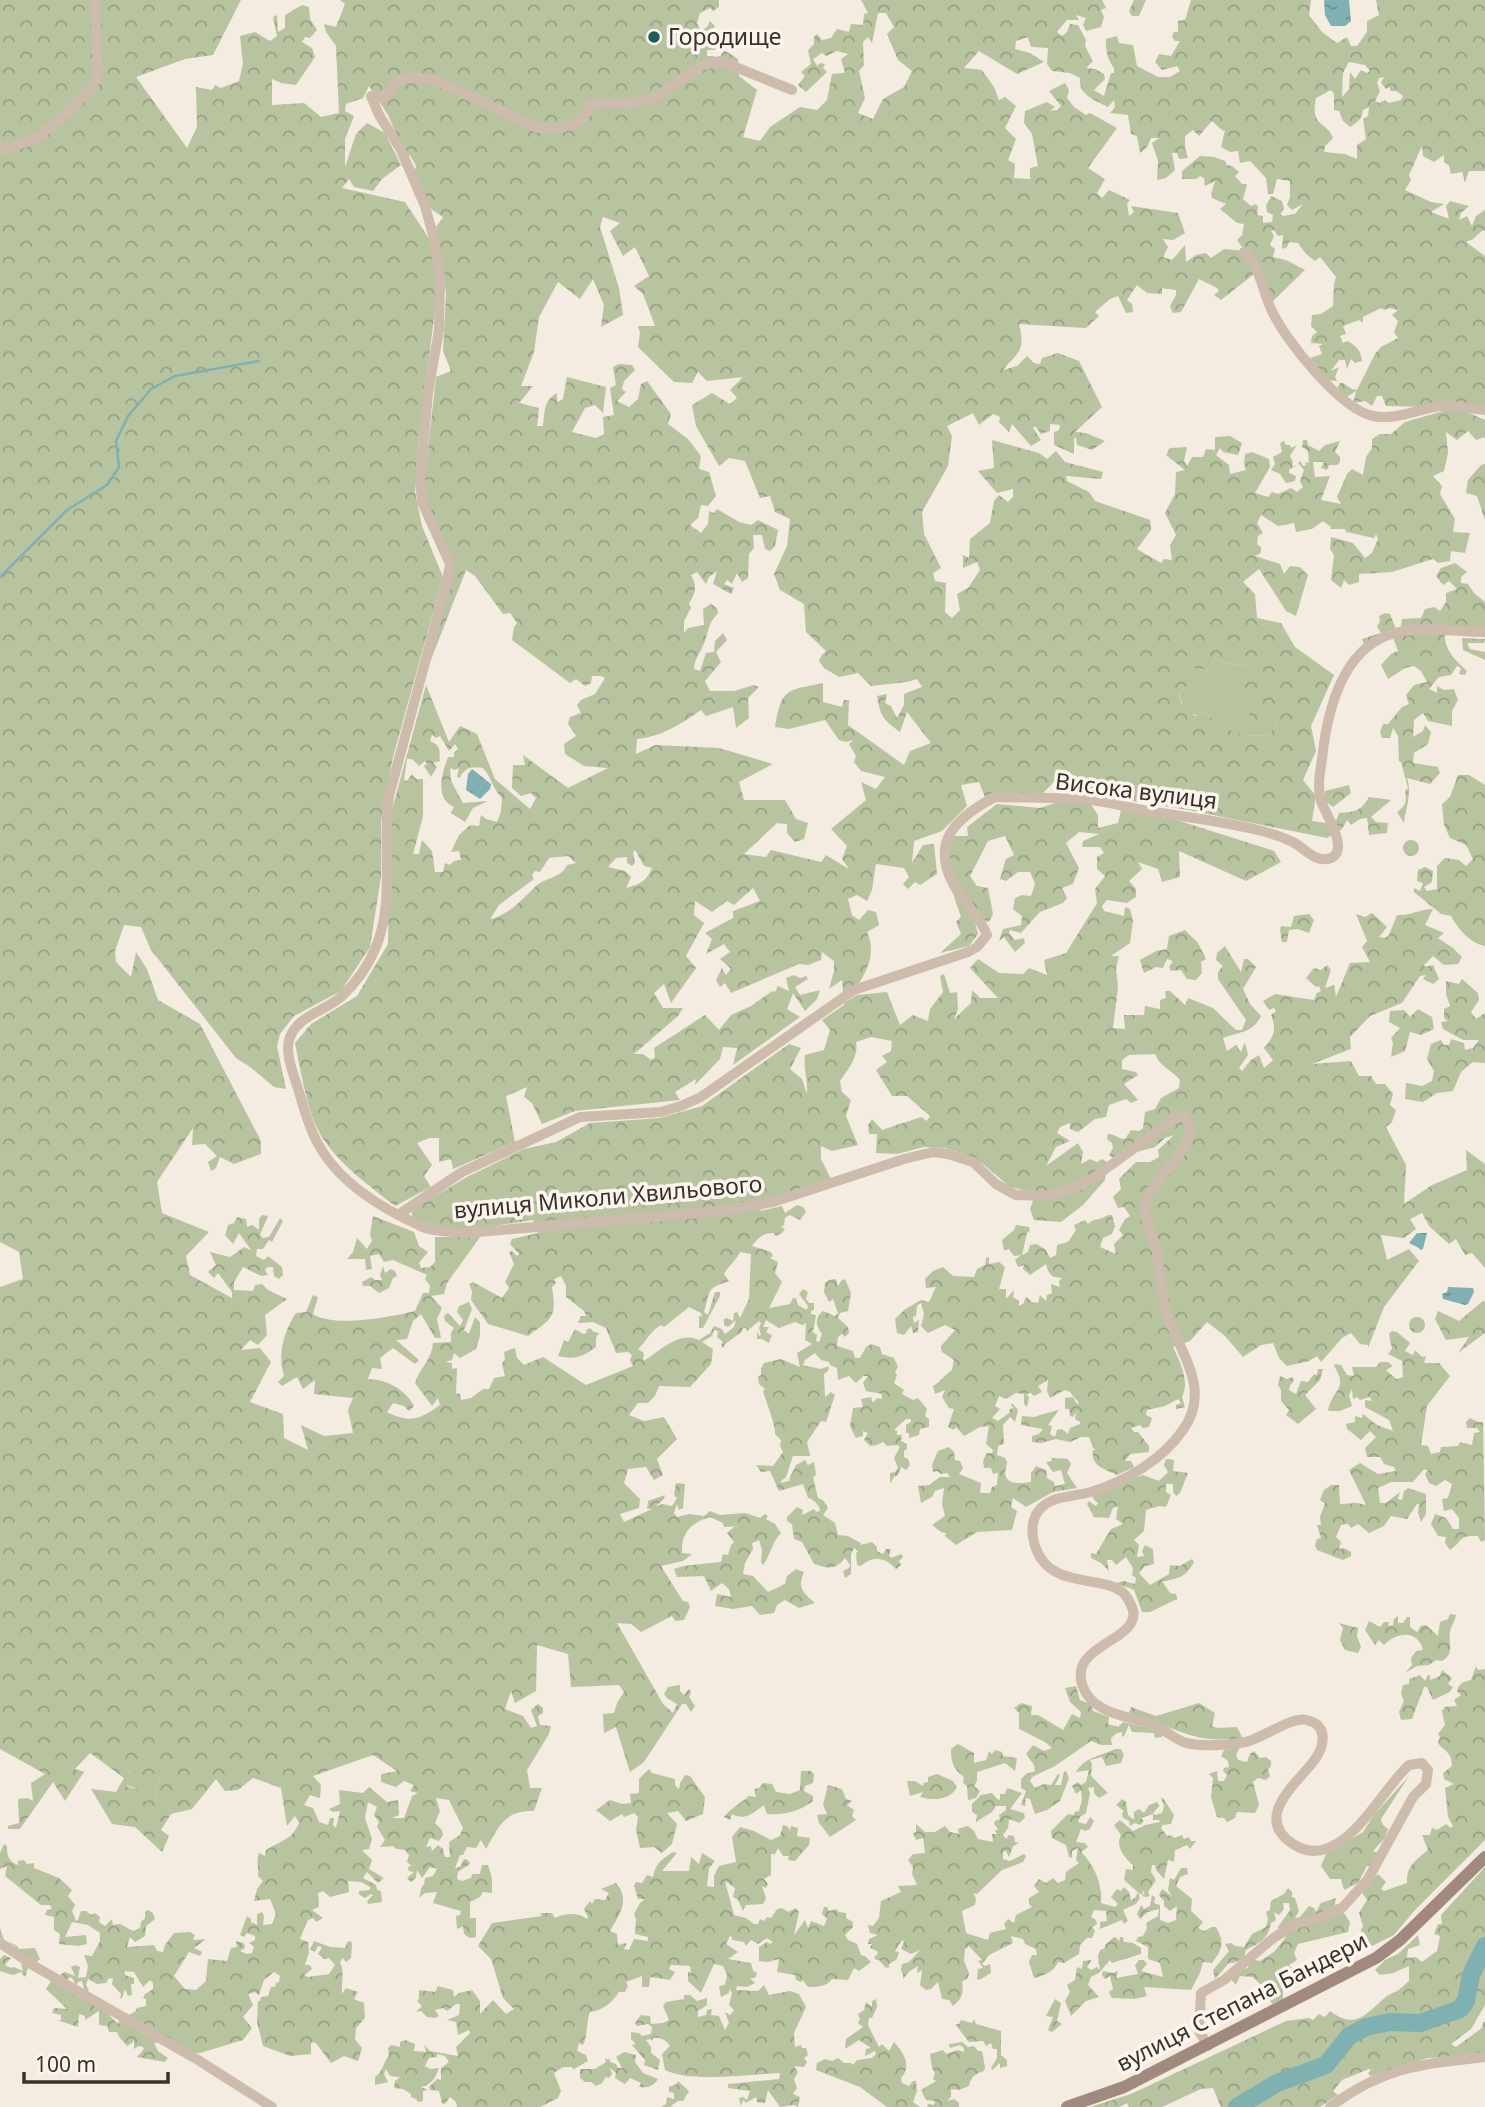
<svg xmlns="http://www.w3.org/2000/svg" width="1485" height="2107" font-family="'Noto Sans',sans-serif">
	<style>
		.green { fill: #b8c4a0 }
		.forest { fill: url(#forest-crowns); fill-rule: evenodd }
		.water { fill: url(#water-ripples) }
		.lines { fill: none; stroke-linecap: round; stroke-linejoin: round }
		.stream { stroke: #7fb0b2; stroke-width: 2.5 }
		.river { stroke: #7fb0b2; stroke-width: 18 }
		.street { stroke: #cdbbac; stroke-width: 10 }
		.secondary { stroke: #a18a7d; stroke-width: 12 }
		.poi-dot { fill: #1f5a5e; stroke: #fbf5ee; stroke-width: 2.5 }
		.labels { text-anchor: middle; stroke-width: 7; stroke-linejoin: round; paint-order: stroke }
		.poi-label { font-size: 23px; fill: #3b302b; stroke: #fbf5ee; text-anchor: start }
		.street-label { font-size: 23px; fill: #3b302b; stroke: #fbf5ee }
	</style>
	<defs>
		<pattern id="forest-crowns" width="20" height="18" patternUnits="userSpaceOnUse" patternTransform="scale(1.75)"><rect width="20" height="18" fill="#b8c4a0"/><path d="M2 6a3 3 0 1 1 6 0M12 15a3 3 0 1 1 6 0" fill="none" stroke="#97a083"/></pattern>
		<pattern id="water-ripples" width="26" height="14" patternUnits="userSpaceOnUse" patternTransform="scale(1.75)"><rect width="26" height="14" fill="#7fb0b2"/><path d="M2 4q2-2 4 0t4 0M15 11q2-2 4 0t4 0" fill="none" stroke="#699091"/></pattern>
	</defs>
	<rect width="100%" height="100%" fill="#f4ebe1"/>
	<path class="green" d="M 1215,658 L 1221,662 L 1246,666 L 1253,661 L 1252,682 L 1246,704 L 1255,724 L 1278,720 L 1270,734 C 1244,740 1223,731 1205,712 L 1197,716 L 1183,707 L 1179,692 L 1190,684 L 1190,668 L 1207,670 Z
		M 135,1765 L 153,1773 L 160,1779 L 155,1793 L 156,1801 L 146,1803 L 135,1788 L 126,1785 L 134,1779 L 129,1773 Z"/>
	<path class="forest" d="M 0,0 L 241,0 L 213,55 L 185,59 L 136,77 L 187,148 L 197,127 L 196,87 L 212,90 L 215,85 L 221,88 L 239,81 L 243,64 L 240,36 L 255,32 L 270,41 L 277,36 L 273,17 L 277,15 L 278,32 L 285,28 L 285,15 L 302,5 L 309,7 L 310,19 L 317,30 L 310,38 L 305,37 L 302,42 L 312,48 L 315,57 L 296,85 L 281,83 L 272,79 L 272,105 L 304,103 L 321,117 L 339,113 L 336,46 L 326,32 L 324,24 L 336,27 L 345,4 L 340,0 L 719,0 L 719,7 L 713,11 L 710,8 L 700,13 L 697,23 L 701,31 L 707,27 L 710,21 L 715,26 L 712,31 L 719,31 L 715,50 L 707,50 L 707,56 L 714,56 L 718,61 L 724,50 L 738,59 L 739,76 L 757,90 L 743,137 L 760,141 L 770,127 L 800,107 L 817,110 L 827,100 L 832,74 L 845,73 L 841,59 L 848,54 L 837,51 L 826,56 L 822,53 L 813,59 L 817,66 L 820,63 L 825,64 L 823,68 L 827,72 L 806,92 L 798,85 L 805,76 L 801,72 L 811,64 L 808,50 L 814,44 L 814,37 L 817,34 L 822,40 L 831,38 L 837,29 L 849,32 L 851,24 L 863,25 L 864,14 L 868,13 L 861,0 L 1102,0 L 1106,8 L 1101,10 L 1104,17 L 1101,27 L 1086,31 L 1083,25 L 1086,18 L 1076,15 L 1079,20 L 1067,20 L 1057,32 L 1062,36 L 1067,32 L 1070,24 L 1078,25 L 1086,40 L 1085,46 L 1093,61 L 1086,68 L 1095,69 L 1104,74 L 1105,79 L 1094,90 L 1104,96 L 1111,73 L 1114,73 L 1114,68 C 1108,61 1105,48 1106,39 L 1117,36 L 1119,43 L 1133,45 L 1137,66 L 1158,77 L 1170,77 L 1180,71 L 1177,66 L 1162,70 L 1155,62 L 1159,54 L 1171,56 L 1180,41 L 1175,41 L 1172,37 L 1174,32 L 1178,32 L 1178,21 L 1185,20 L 1191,0 L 1311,0 L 1309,15 L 1322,32 L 1337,43 L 1347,37 L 1351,46 L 1357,46 L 1367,32 L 1367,21 L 1379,15 L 1376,0 L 1485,0 L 1485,171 L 1469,171 L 1465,182 L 1462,172 L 1451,174 L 1449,165 L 1444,162 L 1444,155 L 1434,162 L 1423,156 L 1422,146 L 1409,175 L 1411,180 L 1405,190 L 1431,202 L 1444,204 L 1431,212 L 1449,219 L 1446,206 L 1450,201 L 1469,206 L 1461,213 L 1459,220 L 1467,216 L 1472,226 L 1476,216 L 1485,210 L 1485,231 L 1483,230 L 1473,239 L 1466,242 L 1485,256 L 1485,408 L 1386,406 L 1382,396 L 1377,396 L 1372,406 L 1365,401 L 1353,403 L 1356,391 L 1347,397 L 1337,389 L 1340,383 L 1343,383 L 1352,389 L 1357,390 L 1375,354 L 1381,347 L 1398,338 L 1394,332 L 1398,321 L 1392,315 L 1398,310 L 1389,308 L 1384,310 L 1381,308 L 1363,317 L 1363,323 L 1359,320 L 1343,326 L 1346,334 L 1340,336 L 1343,343 L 1347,341 C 1356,345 1361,351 1362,361 L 1355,363 L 1351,359 L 1347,369 L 1345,360 L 1339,360 L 1331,371 L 1339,367 L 1335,377 L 1337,381 L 1328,380 L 1310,358 L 1322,354 L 1319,346 L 1323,344 L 1311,343 L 1312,336 L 1317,332 L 1311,326 L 1312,315 L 1321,314 L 1333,306 L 1334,284 L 1336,277 L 1320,257 L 1315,261 L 1306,254 L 1298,243 L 1289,242 L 1287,247 L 1282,249 L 1283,235 L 1278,236 L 1274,230 L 1271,231 L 1274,236 L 1270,245 L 1275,249 L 1273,257 L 1286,260 L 1305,270 L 1272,302 L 1259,270 L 1221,300 L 1214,295 L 1219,291 L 1217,288 L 1199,279 L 1181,312 L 1173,313 L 1170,306 L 1176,295 L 1176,290 L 1162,288 L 1162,294 L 1147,293 L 1137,285 L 1127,300 L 1132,304 L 1133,312 L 1126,313 L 1118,296 L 1110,299 L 1095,312 L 1099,316 L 1086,328 L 1019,324 C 1026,351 1018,352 1003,370 L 1017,366 L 1027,356 L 1034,363 L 1040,364 L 1042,358 L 1058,353 L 1079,361 L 1102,407 L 1075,432 L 1086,433 L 1105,441 L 1092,450 L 1077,445 L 1076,437 L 1074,439 L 1074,454 L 1054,445 L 1054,432 L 1059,430 L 1060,425 L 1050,424 L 1050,431 L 1041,434 L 1035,426 L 1033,428 L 1041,440 L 1031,446 L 1012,424 L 1009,432 L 999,422 L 1000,417 L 993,414 L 979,425 L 973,413 L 947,426 L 952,436 L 948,466 L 922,512 L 924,534 L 941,568 L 933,573 L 935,581 L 946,583 L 945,612 L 952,618 L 960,610 L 957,594 L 968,588 L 980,570 L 977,562 L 963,568 L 963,555 L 969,558 L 970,539 L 990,523 L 994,501 L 999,495 L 1008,502 L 1013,497 L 1013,489 L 997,493 L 978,471 L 994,468 L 992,440 L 1039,453 L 1047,459 L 1056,451 L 1065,462 L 1103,472 L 1101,479 L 1066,476 L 1067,481 L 1089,492 L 1095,501 L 1150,520 L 1151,530 L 1137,549 L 1161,563 L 1164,559 L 1172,560 L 1170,545 L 1176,535 L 1165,513 L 1175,494 L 1176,472 L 1185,470 L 1166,455 L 1170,448 L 1187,447 L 1184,461 L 1187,466 L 1192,457 L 1203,457 L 1206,449 L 1215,450 L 1215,437 L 1230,436 L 1242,443 L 1238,455 L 1223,452 L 1220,448 L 1216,455 L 1229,465 L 1230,474 L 1246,470 L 1244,464 L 1245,454 L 1252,452 L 1269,459 L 1270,467 L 1255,493 L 1268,497 L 1272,492 L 1278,494 L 1291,488 L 1297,492 L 1303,487 L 1300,481 L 1304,470 L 1299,464 L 1289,470 L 1289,473 L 1296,476 L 1295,481 L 1286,483 L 1280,474 L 1271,470 L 1275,464 L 1273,457 L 1282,452 L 1280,443 L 1284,441 L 1286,445 L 1290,445 L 1291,448 L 1297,445 L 1290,456 L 1293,462 L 1292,467 L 1297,465 L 1300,461 L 1303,466 L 1306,465 L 1305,462 L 1309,463 L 1308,451 L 1302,447 L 1303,440 L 1307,440 L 1308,445 L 1319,451 L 1325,445 L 1340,441 L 1335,452 L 1340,457 L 1340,462 L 1337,465 L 1329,465 L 1327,470 L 1321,468 L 1324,462 L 1313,462 L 1315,477 L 1330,476 L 1321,500 L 1341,504 L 1337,497 L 1347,474 L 1352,469 L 1363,475 L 1366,457 L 1372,448 L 1372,439 L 1380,434 L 1391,434 L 1405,422 L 1447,410 L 1465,411 L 1485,420 L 1485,439 L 1484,437 L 1476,440 L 1468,431 L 1457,440 L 1446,432 L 1448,453 L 1444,471 L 1433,476 L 1442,486 L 1440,494 L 1455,519 L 1453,532 L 1470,533 L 1465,553 L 1451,551 L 1450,561 L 1438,563 L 1433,559 L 1392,572 L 1359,574 L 1359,582 L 1349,585 L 1344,580 L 1341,588 L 1331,580 L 1334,555 L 1330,549 L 1331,537 L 1353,543 L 1365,558 L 1372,553 L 1378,539 L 1376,534 L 1374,538 L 1346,532 L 1345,529 L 1330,529 L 1331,527 L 1323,521 L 1312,529 L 1296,532 L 1294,523 L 1278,526 L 1261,515 L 1257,523 L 1263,533 L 1258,536 L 1257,544 L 1261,547 L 1261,553 L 1255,556 L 1280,564 L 1284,574 L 1290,566 L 1300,567 L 1308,575 L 1296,616 L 1286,611 L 1259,569 L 1243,582 L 1255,594 L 1257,618 L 1281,623 L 1295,647 L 1334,675 L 1311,726 L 1316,751 L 1303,780 L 1316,796 L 1312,821 L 1326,823 L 1336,821 L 1339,813 C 1355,812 1361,811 1369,797 L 1391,800 L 1371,817 L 1376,822 L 1388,823 L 1387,833 L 1369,835 L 1367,818 L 1360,819 L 1351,825 L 1347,820 L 1342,829 L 1327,838 L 1183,809 L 1073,792 L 1057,779 L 1041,795 L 1005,793 L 985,797 L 979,782 L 961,785 L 967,806 L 942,831 L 914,841 L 912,863 L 923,845 L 934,844 L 937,874 L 920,885 L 915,882 L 908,889 L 903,884 L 909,877 L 904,868 L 876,864 L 872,890 L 867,901 L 857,895 L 848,899 L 852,915 L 859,920 L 868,910 L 876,912 L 879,925 L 867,932 C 879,958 861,981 846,1002 L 857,995 L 887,992 L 900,1025 L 913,1015 L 928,1021 L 930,1009 L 943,992 L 940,976 L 944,974 L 950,993 L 957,992 L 958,1009 L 954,1019 L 971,1003 L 972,990 L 980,998 L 998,998 L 970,968 L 978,959 L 999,973 L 1023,974 L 1029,968 L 1047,975 L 1044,960 L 1066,953 L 1097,903 L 1095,889 L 1105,876 L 1097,869 L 1097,857 L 1104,853 L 1100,847 L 1082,847 L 1083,841 L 1099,834 L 1079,832 L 1066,843 L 1079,868 L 1073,884 L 1062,888 L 1067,898 L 1063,903 L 1040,912 L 1021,933 L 1010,930 L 1009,933 L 1015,940 L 1024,938 L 1025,943 L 1015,952 L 1004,937 L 999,941 L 1003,929 L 1021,925 L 1022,916 L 1013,909 L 1015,898 L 1022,895 L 1031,896 L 1035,884 L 1030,872 L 1018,872 L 1006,881 L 1000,879 L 1006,859 L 1014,855 L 1005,836 L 988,841 L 970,876 L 977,886 L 988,888 L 993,914 L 989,922 L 973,916 L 978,934 L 969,946 L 940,953 L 961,934 L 956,922 L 961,917 C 951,888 942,865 954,836 L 968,836 L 967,827 L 997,804 L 1040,808 L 1058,802 L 1090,803 L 1098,815 L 1098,828 L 1118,823 L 1121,810 L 1180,821 L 1274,851 L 1281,862 L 1246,881 L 1179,851 L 1180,877 L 1162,882 L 1158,869 L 1138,862 L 1142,869 L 1129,881 L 1136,889 L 1136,897 L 1127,903 L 1107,900 L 1102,906 L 1104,911 L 1124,916 L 1125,907 L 1130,909 L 1133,921 L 1130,943 L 1111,956 L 1119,956 L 1116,969 L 1118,987 L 1113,1028 L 1125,1029 L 1124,1015 L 1144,1015 L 1145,1006 L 1160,1009 L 1160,1000 L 1166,998 L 1165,991 L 1170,991 L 1185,1005 L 1188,998 L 1213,1008 L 1236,1030 L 1242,1030 L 1246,1020 L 1218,979 L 1218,972 L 1223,966 L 1216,960 L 1217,953 L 1225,946 L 1241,972 L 1244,959 L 1248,959 L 1256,967 L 1243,989 L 1250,1004 L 1261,1016 C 1253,1033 1238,1032 1223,1038 L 1227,1051 L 1236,1045 L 1241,1052 L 1245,1042 L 1248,1055 L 1239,1068 L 1242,1071 L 1251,1060 L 1259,1055 L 1264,1068 L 1273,1060 L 1264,1048 C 1274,1036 1277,1030 1271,1015 L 1276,1011 L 1274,1008 L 1269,1010 L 1263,1001 L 1275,994 L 1314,1000 L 1317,993 L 1321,991 L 1319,986 L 1316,987 L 1306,978 L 1314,968 L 1321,970 L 1327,965 L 1331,970 L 1325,988 L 1334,985 L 1336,997 L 1350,963 L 1370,962 L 1362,947 L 1367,941 L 1356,914 L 1365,917 L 1372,913 L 1387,927 L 1379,937 L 1385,938 L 1389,935 L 1397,915 C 1411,916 1419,909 1433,909 L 1425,925 L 1444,933 L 1438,938 L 1453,948 L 1462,957 L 1458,964 L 1444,965 L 1433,956 L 1424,965 L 1425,967 L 1433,965 L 1439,979 L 1433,984 L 1423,979 L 1426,975 L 1420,976 L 1402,1003 L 1370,1016 L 1350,1037 L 1351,1049 L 1312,1064 L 1351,1061 L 1359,1076 L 1371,1076 L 1376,1084 L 1385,1084 L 1393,1094 L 1390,1105 L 1396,1110 L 1392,1122 L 1386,1127 L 1406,1165 L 1404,1204 L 1432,1185 L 1467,1170 L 1466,1150 L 1485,1164 L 1485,1268 L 1472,1253 L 1465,1255 L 1456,1239 L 1449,1244 L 1429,1226 L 1422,1213 L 1410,1219 L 1416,1229 L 1404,1238 L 1381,1235 L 1387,1260 L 1409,1249 L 1419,1261 L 1384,1307 L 1368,1348 L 1368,1345 L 1360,1344 L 1351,1333 L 1342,1338 L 1321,1362 L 1317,1356 L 1309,1361 L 1287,1366 L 1279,1358 L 1273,1343 L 1261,1345 L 1243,1357 L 1225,1336 L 1207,1322 L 1190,1341 L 1173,1347 C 1180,1362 1190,1381 1182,1397 L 1185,1407 L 1176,1409 L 1176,1405 L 1181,1403 L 1178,1399 L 1165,1406 L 1147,1410 L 1146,1415 L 1152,1418 L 1149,1427 L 1143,1428 L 1140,1425 L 1131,1428 L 1134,1432 L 1138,1432 L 1149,1446 L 1149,1452 L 1130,1454 L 1125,1461 L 1131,1461 L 1134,1467 L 1117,1475 C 1105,1469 1090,1466 1093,1450 L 1096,1450 L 1093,1448 L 1089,1437 L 1081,1437 L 1070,1442 L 1056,1439 L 1041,1443 L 1032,1442 L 1032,1436 L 1039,1434 L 1043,1429 L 1021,1425 L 1022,1416 L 1035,1417 C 1038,1415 1054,1411 1059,1410 L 1048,1425 L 1052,1426 L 1050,1434 L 1055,1437 L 1057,1430 L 1062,1429 L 1068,1434 L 1070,1428 L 1080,1424 L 1080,1422 L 1075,1419 L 1076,1412 L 1073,1417 L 1070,1416 L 1069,1409 L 1065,1409 L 1065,1398 L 1073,1397 L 1077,1404 L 1079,1403 L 1070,1392 L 1065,1390 L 1050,1398 L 1047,1391 L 1048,1380 L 1038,1386 L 1042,1392 L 1034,1396 L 1031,1393 L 1026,1394 L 1029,1397 L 1027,1407 L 1024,1404 L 1024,1394 L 1016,1393 L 1006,1399 L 999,1396 L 995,1406 L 1000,1409 L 992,1418 L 998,1421 L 1009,1413 L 1010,1409 L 1014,1408 L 1011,1406 L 1012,1403 L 1018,1410 L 1015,1422 L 1010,1417 L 1003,1425 L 1004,1444 L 998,1446 L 997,1455 L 1005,1458 L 1007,1462 C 1007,1466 1005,1470 1005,1474 C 1007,1486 1023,1483 1031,1482 L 1031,1473 L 1036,1466 L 1046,1470 L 1047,1478 L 1054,1482 L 1055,1486 L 1065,1484 L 1061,1470 L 1053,1472 L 1046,1462 L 1052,1461 L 1051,1458 L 1068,1459 L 1071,1464 L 1067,1473 L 1077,1488 L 1053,1492 L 1026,1507 L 1013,1498 L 1011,1507 L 1017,1511 L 1012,1530 L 977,1532 L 956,1545 L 945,1536 L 946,1533 L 941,1532 L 932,1525 L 945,1516 L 942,1504 L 944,1488 L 935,1491 L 932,1497 L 921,1503 L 918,1486 L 929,1485 L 940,1477 L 950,1477 L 947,1473 L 941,1474 L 937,1471 L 933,1472 L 932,1465 L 938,1451 L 949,1447 L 954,1452 L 955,1460 L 960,1461 L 963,1468 L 959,1474 L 981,1483 L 980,1493 L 990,1493 L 992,1487 L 997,1485 L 998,1473 L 993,1474 L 991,1468 L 984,1468 L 983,1461 L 987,1453 L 992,1453 L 993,1450 L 986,1444 L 989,1426 L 980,1427 L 964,1436 L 956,1427 L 954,1430 L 948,1427 L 954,1409 L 949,1408 L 942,1397 L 945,1390 L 935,1394 L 933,1386 C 941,1382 944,1375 952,1370 L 954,1360 L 942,1352 L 941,1346 L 955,1330 L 945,1325 L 928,1333 L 921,1326 L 924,1314 L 921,1303 L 917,1306 L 916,1316 L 913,1317 L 914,1323 L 919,1320 L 918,1332 L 913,1333 L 911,1326 L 904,1335 L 897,1333 L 895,1319 L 904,1310 L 921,1300 L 929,1302 L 936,1287 L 926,1288 L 925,1279 L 933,1271 L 943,1267 L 953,1276 L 974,1277 L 977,1269 L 985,1265 L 986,1258 L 989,1257 L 989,1264 L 999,1262 L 1005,1267 L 999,1289 L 1006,1289 L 1006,1299 L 1014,1290 L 1013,1297 L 1019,1301 L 1019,1306 L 1023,1304 L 1026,1297 L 1032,1302 L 1038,1303 L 1040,1295 L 1046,1301 L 1047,1295 L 1052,1293 L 1051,1284 L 1060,1287 L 1059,1281 L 1062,1278 C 1051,1277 1049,1275 1046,1264 L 1030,1275 L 1023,1269 L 1024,1265 L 1018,1267 L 1015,1260 L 1021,1255 L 1014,1256 L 1009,1249 L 1004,1250 L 1002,1240 L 1014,1230 L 1016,1225 L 1029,1227 L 1030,1231 L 1027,1233 L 1022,1255 L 1028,1252 L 1030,1245 L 1037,1244 L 1046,1250 L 1050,1258 L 1056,1255 L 1057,1245 L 1068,1242 L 1076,1230 L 1074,1225 L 1085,1220 L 1088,1224 C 1094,1218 1101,1220 1108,1215 L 1112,1215 L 1115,1226 L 1112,1234 L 1103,1238 L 1100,1247 L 1116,1254 L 1114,1244 L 1123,1235 L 1119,1230 L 1125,1219 L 1130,1216 L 1124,1207 L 1118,1208 L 1113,1197 L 1121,1189 L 1119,1179 L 1136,1162 L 1150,1162 L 1159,1157 L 1158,1150 L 1174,1135 L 1165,1138 L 1155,1147 L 1133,1153 L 1143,1137 L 1113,1158 L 1109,1155 L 1113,1148 L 1112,1143 L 1107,1139 L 1108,1134 C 1115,1134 1118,1139 1125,1139 L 1131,1130 L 1139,1131 L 1143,1128 L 1145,1112 L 1155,1109 L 1161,1098 L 1179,1088 L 1180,1080 C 1172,1070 1160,1067 1155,1054 L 1129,1055 L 1122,1060 L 1122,1069 L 1136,1072 L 1138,1075 L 1124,1084 L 1138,1100 L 1131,1103 L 1126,1099 L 1109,1105 L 1106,1117 L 1095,1119 L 1078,1132 L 1070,1129 L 1070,1123 L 1060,1127 L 1057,1133 L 1070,1141 L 1056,1147 L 1046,1166 L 1078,1143 L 1083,1152 L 1081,1164 L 1090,1159 L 1097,1162 L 1102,1159 L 1107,1162 L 1105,1180 L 1083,1205 L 1061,1222 L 1034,1220 L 1030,1209 L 1036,1193 L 1010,1187 L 983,1164 L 965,1154 L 945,1148 L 924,1147 L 897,1154 L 876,1153 L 877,1134 L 869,1134 L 868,1125 L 872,1119 L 882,1130 L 921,1117 L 927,1121 L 930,1116 L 907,1096 L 892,1096 L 876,1070 L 887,1062 L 882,1056 L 891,1051 L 892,1041 L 871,1037 L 856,1042 C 859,1057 848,1069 840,1081 L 842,1092 L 851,1100 L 846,1116 L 858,1145 L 832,1151 L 821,1146 L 821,1159 L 832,1181 L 764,1202 L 760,1211 L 782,1206 L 785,1213 L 797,1205 L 803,1207 L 806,1212 L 800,1220 L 790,1215 L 785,1218 L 784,1225 L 781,1227 L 785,1229 L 782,1233 L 776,1236 L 773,1233 C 763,1233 758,1238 752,1246 L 771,1252 L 773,1256 L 770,1258 L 778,1262 L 775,1273 L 782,1282 L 769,1308 L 790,1304 L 793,1298 L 796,1298 L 798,1305 L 807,1310 L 808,1306 L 799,1294 L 803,1289 L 808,1292 L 806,1299 L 809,1303 L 814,1303 L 814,1310 L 811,1311 L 811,1314 L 816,1315 L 813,1332 L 817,1335 L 816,1341 L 819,1342 L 822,1334 C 816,1326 814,1318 823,1311 L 835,1316 L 838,1313 L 833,1299 L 829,1302 L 824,1292 L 825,1283 L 829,1280 L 836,1279 L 838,1286 L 841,1281 L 845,1279 L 851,1293 L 848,1311 L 840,1313 L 838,1318 L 848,1327 L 849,1333 L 845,1337 L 842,1334 L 838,1337 L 837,1346 L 853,1351 L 855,1358 L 860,1358 L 866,1347 L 871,1344 L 880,1347 L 882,1354 L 894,1358 L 898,1367 L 895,1372 L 897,1375 L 894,1383 L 904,1390 L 902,1394 L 913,1400 L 918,1398 L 927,1409 L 925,1416 L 929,1419 L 929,1427 L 920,1429 L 919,1435 L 909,1438 L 909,1433 L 906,1433 L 906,1425 L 911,1422 L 911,1419 L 906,1419 L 894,1430 L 897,1431 L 897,1435 L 902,1435 L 901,1441 L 907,1444 L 907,1449 L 904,1451 L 904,1457 L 908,1459 L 910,1465 L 906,1470 L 901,1467 L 898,1475 L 894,1477 L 890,1484 L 890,1473 L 895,1472 L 898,1468 L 894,1458 L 900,1447 L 897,1445 L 887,1446 L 883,1442 L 877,1445 L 870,1446 L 864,1440 L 868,1433 L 863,1431 L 863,1436 L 856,1438 L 850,1426 L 853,1408 L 863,1407 L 861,1399 L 871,1397 L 873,1403 L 877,1398 L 882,1399 L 882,1394 L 866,1391 L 863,1383 L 868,1376 L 863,1376 L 856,1383 L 849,1376 L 838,1380 L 837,1368 L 830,1365 L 829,1362 L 821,1360 L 815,1353 L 805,1360 L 803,1365 L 821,1369 L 829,1366 L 828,1371 L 824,1374 L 825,1397 L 831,1392 L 835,1395 L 826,1422 L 821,1421 L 807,1442 L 810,1456 L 793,1456 L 786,1477 L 781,1481 L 781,1483 L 791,1480 L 789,1479 L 796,1465 L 805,1460 L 808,1465 L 814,1462 L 816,1475 L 813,1477 L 818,1498 L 823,1500 L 828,1508 L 823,1515 L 835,1523 L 838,1535 L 848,1536 L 861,1543 L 860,1545 L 872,1542 L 877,1547 L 877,1551 L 883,1554 L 886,1549 L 891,1549 L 889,1555 L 891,1558 L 901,1554 L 903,1557 L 899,1561 L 901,1565 L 896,1569 C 885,1557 873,1555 861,1566 L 857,1565 L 856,1553 L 858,1551 L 854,1548 L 851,1554 L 851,1574 L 845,1578 L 843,1571 L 849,1568 L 850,1565 L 845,1558 C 835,1571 828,1568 814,1564 L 802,1542 L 794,1539 L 792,1524 L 787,1521 L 787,1517 L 797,1507 L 803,1510 L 802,1515 L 814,1509 L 816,1512 L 820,1511 C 820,1505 813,1499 808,1498 L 803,1484 L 779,1491 L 770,1471 L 761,1472 L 756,1465 L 773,1466 L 783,1452 L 780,1446 L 781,1440 L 775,1434 C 776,1425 766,1402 763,1391 L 765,1389 L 759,1384 L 758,1377 L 761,1375 L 761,1369 L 764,1363 L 781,1359 L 800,1367 L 797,1353 L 812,1344 L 805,1340 L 806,1323 L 802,1325 L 795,1322 L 779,1328 L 766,1320 L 763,1327 L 769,1327 L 766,1332 L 772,1335 L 769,1343 L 762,1339 L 757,1339 L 757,1331 L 759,1336 L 761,1335 L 759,1328 L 761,1323 L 759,1321 L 747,1331 L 746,1328 L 743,1328 L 742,1332 L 725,1344 L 723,1348 L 721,1345 L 723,1342 L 717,1337 L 718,1331 L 714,1330 L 712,1336 L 702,1342 L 713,1349 L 711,1364 L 690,1387 L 659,1386 L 655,1396 L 648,1403 L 638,1403 L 629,1415 L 644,1421 L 664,1417 L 677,1439 L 657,1459 L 663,1475 L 654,1480 L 646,1467 L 628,1469 L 624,1483 L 640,1499 L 639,1508 L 620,1514 L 624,1522 L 652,1509 L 647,1509 L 648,1501 L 665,1495 L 664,1499 L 656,1506 L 663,1504 L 672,1506 L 677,1498 L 674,1495 L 676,1483 L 685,1484 L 683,1508 L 679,1510 L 677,1504 L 674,1513 L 677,1517 L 689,1514 L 704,1516 L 710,1511 L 720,1515 L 745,1513 L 760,1518 L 765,1514 L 768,1516 L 766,1519 L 775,1524 L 781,1533 C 772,1542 771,1554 763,1565 L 761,1562 L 762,1550 L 759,1540 L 752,1543 L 753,1549 L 745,1563 L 743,1574 L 753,1576 L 768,1592 L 785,1584 L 787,1576 L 796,1569 L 804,1572 C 797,1588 803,1593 815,1603 L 799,1608 L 785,1600 L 777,1605 L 774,1613 L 760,1615 L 752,1606 L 733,1609 L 715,1606 L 717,1594 L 731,1597 L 729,1589 L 722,1583 L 711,1591 L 704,1576 L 677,1577 L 674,1569 L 683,1566 L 721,1562 L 723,1554 L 728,1555 L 731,1545 L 734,1542 L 727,1533 L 734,1527 L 741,1526 L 724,1527 L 723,1523 L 710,1517 C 692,1522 681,1532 682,1553 L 692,1554 L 683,1561 L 661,1566 L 683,1601 L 688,1602 L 690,1607 L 684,1620 L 675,1621 L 672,1616 L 641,1632 L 631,1624 L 617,1623 L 663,1704 L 673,1713 L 677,1704 L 667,1698 L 664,1694 L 668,1687 L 680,1685 L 680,1691 L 684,1695 L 689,1689 L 691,1692 L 689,1697 L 695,1706 L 691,1712 L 686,1704 L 682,1704 L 644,1762 L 630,1772 L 616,1727 L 604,1733 L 603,1714 L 614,1713 L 617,1703 L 624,1692 L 619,1685 L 571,1687 L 568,1654 L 537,1645 L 536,1691 L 515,1703 L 511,1691 L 505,1709 L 523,1716 L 531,1728 L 537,1726 L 531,1710 L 538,1704 L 543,1708 L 543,1713 L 538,1716 L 540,1725 L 551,1726 L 549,1734 L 527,1770 L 530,1788 L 542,1788 L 534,1811 C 505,1810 499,1826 486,1849 L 481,1840 L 476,1848 L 467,1847 L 463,1855 L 460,1855 L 455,1868 L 460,1867 L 464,1859 L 468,1860 L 470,1864 L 458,1872 L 457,1879 L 462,1881 L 471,1878 L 472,1874 L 480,1874 L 482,1865 L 488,1865 L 492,1878 L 492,1893 L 483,1892 L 480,1897 L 470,1902 L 470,1918 L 476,1918 L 476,1937 L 470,1938 L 464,1934 L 463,1926 L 457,1929 L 456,1916 L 460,1915 L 461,1911 L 433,1903 L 437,1892 L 425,1893 L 419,1898 L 422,1886 L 424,1885 L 425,1878 L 433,1876 L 437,1869 L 430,1867 L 422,1878 L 417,1870 L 416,1878 L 411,1882 L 407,1878 L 414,1872 L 409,1871 L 408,1869 L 409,1866 L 412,1866 L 407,1862 L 409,1855 L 405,1850 L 396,1849 L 393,1846 L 380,1847 L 385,1840 L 377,1827 L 379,1822 L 374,1815 L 377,1807 L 368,1802 L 365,1818 L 372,1839 L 369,1849 L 362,1850 L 372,1860 L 369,1869 L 384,1878 L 378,1883 L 367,1872 L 363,1878 L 376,1885 L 377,1890 L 381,1891 L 382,1902 L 368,1904 L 367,1901 L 373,1895 L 371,1894 L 365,1898 L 359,1894 L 359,1891 L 370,1890 L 370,1887 L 361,1882 L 348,1881 L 349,1892 L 330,1897 L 323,1891 L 318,1893 L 319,1907 L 312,1910 L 323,1918 L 316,1922 L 313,1918 L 308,1920 L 300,1939 L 308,1942 L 309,1952 L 305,1965 L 310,1965 L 312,1969 L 304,1975 L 308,1977 L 329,1974 L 335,1965 L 329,1958 L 324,1959 L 318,1954 L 322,1947 L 318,1946 L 315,1952 L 310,1950 L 314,1941 L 330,1947 L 345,1948 L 348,1941 L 352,1942 L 351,1958 L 346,1962 L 343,1958 L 340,1962 C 345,1973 341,1982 342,1994 L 346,1988 L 358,1992 L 354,1999 L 364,2003 L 365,2018 L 356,2028 L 355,2039 L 362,2048 L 358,2061 L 344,2056 L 331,2063 L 315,2042 L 311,2043 L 311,2054 L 290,2056 L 263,2046 L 257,2022 L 258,2001 L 260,2001 L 261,1997 L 268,1996 L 271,1987 L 275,1987 L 276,1983 L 279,1982 L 280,1976 L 274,1972 L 264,1980 L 259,1995 L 255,1992 L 248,1994 L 253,2005 L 243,2017 L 252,2028 L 243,2040 L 200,2053 L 191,2053 L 168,2040 L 154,2043 L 158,2051 L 168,2058 L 165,2062 L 137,2057 L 144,2049 L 143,2047 L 139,2046 L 134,2049 L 134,2039 L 133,2042 L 127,2046 L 120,2038 L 117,2032 L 109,2032 L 107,2026 L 99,2025 L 99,2011 L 85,2020 L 85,2016 L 79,2014 L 78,2027 L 57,2020 L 61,2020 L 61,2015 L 52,2013 L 54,2008 L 67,2009 L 46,1989 L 51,1981 L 106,2012 L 118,2024 L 120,2019 L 135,2012 L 137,2008 L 146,2006 L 146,1999 L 143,1998 L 145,1994 L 153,1989 L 153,1983 L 150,1980 L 143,1987 L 134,1972 L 125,1971 L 125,1975 L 134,1978 L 134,1984 L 131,1984 L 132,1995 L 128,1996 L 125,1989 L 122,1998 L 120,1998 L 121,1994 L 112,1984 L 113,1979 L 109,1978 L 106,1983 L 97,1984 L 88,1979 L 86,1985 L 89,1990 L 85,1993 L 82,1981 L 78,1982 L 76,1987 L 73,1979 L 70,1977 L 66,1982 L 62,1979 L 61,1974 L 65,1972 L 75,1976 L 71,1967 L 75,1965 L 80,1967 L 78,1978 L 86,1977 L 88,1966 L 84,1955 L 92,1956 L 100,1941 L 100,1933 L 88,1925 L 72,1922 L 65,1937 L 86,1935 L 87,1944 L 78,1946 L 59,1944 L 60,1934 L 54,1930 L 54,1917 L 45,1915 L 47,1910 L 52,1909 L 50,1905 L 41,1905 L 5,1876 L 7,1866 L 0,1869 L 0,1853 L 4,1844 L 7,1846 C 7,1856 8,1861 18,1865 L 18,1861 L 24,1860 L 27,1864 L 34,1863 L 34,1868 L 59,1878 L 72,1890 L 68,1896 L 75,1905 L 72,1911 L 76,1921 L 78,1920 L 81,1911 L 86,1911 L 91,1915 L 95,1913 L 100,1917 L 99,1922 L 105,1926 L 112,1919 L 113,1925 L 120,1924 L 133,1931 L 140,1928 L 141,1922 L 145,1918 L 145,1912 L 148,1910 L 153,1913 L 155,1919 L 146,1926 L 145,1936 L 135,1942 L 130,1937 L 127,1947 L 154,1945 L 157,1951 L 163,1952 L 165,1945 L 174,1933 L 190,1932 L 195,1935 L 193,1940 L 206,1939 L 194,1948 L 202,1952 L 200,1956 L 189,1952 L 174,1976 L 185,1989 L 196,1990 L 206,1981 L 208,1959 L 227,1961 L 231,1948 L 237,1947 L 236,1941 L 244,1943 L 245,1948 L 240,1951 L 247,1954 L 252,1953 L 254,1947 L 249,1943 L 255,1940 L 255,1936 L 247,1933 L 244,1937 L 240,1935 L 247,1916 L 251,1919 L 251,1922 L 257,1925 L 257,1914 L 262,1912 L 264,1916 L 263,1925 L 272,1924 L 276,1914 L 270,1899 L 254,1901 L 257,1889 L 263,1881 L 258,1876 C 259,1867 256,1862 259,1853 L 265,1856 L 266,1850 C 280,1841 292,1840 299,1823 L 295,1816 L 287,1826 L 281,1788 L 253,1778 L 238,1790 L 225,1791 L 216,1779 L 192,1809 L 171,1814 L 161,1830 L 169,1836 L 162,1852 L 135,1827 L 112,1824 L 91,1789 L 116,1792 L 124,1778 L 90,1753 L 75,1769 L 84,1772 L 65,1801 L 53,1782 L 20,1829 L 8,1829 L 8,1826 L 19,1823 L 18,1799 L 28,1798 L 33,1801 L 31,1783 L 45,1774 L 0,1749 L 0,1287 L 23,1279 L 19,1252 L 0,1242 ZM 878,13 L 886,13 L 894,27 L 887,34 L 898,60 L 912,71 L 904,87 L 883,99 L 873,119 L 858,113 L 865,98 L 859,71 L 864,65 L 863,42 L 868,37 L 872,43 ZM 1028,37 L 1031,47 L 1048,48 L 1047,64 L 1052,71 L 1070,73 L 1080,78 C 1078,95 1095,100 1108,107 L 1114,100 L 1115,107 L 1110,113 L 1128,115 L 1131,134 L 1137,136 L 1140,153 L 1147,147 L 1151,138 L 1159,138 L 1152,143 L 1158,161 L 1157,180 L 1166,178 L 1175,170 L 1172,153 L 1177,153 L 1179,159 L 1188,158 L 1185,148 L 1185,136 L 1193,130 L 1199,136 L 1212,121 L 1223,131 L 1225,130 L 1221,147 L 1230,152 L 1238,151 L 1240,163 L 1250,161 L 1266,178 L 1268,194 L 1273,194 L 1277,179 L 1290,181 L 1290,197 L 1287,205 L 1292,210 L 1303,204 L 1295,214 L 1283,216 L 1280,214 L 1284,209 L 1282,201 L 1271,196 L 1266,206 L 1267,212 L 1273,215 L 1272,222 L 1263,223 L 1263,216 L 1257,215 L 1258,206 L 1255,204 L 1251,206 L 1243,199 L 1247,184 L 1242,184 L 1235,176 L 1239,172 L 1232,166 L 1227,165 L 1225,161 L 1214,157 L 1200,156 L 1182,171 L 1182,179 L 1196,179 L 1200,176 L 1204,178 L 1205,186 L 1215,181 L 1211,194 L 1212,198 L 1226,204 L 1220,209 L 1237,223 L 1244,224 L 1242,235 L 1237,240 L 1245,251 L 1224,249 L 1211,258 L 1206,253 L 1196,255 L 1186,262 L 1185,245 L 1172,260 L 1163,257 L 1168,247 L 1163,239 L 1173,240 L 1185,233 L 1178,213 L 1131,206 L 1134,212 L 1129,216 L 1127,204 L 1130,200 L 1109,190 L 1102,198 L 1097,193 L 1105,179 L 1088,168 L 1117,128 L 1090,113 L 1086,115 L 1074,107 L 1067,98 L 1069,90 L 1065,83 L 1049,91 L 1061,106 L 1057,110 L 1050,111 L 1055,107 L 1047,102 L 1025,111 L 1024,123 L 1032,134 L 1038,166 L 1030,168 L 1030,179 L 1014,178 L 1015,164 L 1008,160 L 1016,139 L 1005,128 L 1016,106 L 1005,97 L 999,100 L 994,87 L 982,70 L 964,68 L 979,51 L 1017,74 L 1044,62 L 1030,53 L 1015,49 L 1016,41 ZM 1349,62 L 1365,65 L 1370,71 L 1367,73 L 1361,70 L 1355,79 L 1350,72 L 1349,89 L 1342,97 L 1343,73 ZM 1384,77 L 1381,83 L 1386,89 L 1389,87 L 1391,91 L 1396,91 L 1403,96 L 1401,100 L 1389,103 L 1385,100 L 1379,103 L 1375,101 L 1380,91 L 1377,83 L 1379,78 ZM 369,86 L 388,115 L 407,158 L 410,155 L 416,166 L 414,172 L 431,209 L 443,217 L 436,227 L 446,294 L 443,351 L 451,371 L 436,377 L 422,502 L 453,559 L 430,662 L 466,570 L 475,576 L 503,614 L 510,613 L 517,623 L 514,627 L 512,640 L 570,683 L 576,679 L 585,686 L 591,683 L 592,676 L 601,676 L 605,678 L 595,694 L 581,700 L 577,705 L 581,713 L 570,717 L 568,724 L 576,736 L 564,744 L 565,754 L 584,766 L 608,768 L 568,788 L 523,755 L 525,765 L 513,765 L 512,788 L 521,796 L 531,793 L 536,798 L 530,809 L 495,779 L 477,734 L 460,726 L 449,742 L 426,685 L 390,817 L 388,944 L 357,996 L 311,1024 L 295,1043 C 301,1072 308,1120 326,1143 C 345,1169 371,1187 395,1206 L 431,1187 L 424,1176 L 432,1165 L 417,1143 L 429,1138 L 439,1138 L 439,1162 L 451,1159 L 453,1169 L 515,1142 L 506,1096 L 527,1087 L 524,1097 L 532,1103 L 542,1124 L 575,1111 L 680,1100 L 675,1092 L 696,1079 L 695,1085 L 720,1059 L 723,1047 L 737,1048 L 733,1065 L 800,1017 L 787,1009 L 793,993 L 805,1011 L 817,999 L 820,990 L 800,995 L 795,987 L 808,979 L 806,976 L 800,978 L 794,975 L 786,978 L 789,991 L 778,986 L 775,992 L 772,991 L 751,1006 L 731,1015 L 719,1030 L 705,1015 L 654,1048 L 655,1057 L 651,1060 L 643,1054 L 634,1054 L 678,1016 L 683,1008 L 663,1008 L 654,993 L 664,984 L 671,1003 L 696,968 L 686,956 L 704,923 L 694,915 L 695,901 L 712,912 L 727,901 L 734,905 L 753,888 L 760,901 L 733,911 L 733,918 L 705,933 L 712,939 L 706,954 L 724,944 L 730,952 L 720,959 L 731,969 L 726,975 L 722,968 L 716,980 L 720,987 L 725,983 L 731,993 L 799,964 L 808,965 L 821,960 L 822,952 L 834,961 L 834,971 L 829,989 L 842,980 L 844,1005 L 822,1020 L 830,1030 L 824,1050 L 805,1055 C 803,1069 808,1080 807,1094 L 802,1079 L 790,1069 L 801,1048 L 789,1044 L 702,1106 L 660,1118 L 590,1123 L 556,1142 L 524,1149 L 467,1177 L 412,1210 L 412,1218 C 451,1236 491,1226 533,1220 L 538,1233 L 512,1239 L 510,1244 L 519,1254 L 517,1256 L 512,1251 L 509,1252 L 514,1264 L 505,1282 L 509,1288 L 502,1298 L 473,1282 L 469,1284 L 472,1291 L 471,1300 L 488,1324 L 528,1336 C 552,1318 557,1318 552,1287 L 556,1283 L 554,1279 L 561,1276 L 566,1286 L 566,1297 L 584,1311 L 586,1316 L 581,1316 L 578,1323 L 593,1322 L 606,1328 L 616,1353 L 628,1352 L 632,1355 L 630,1360 L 633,1366 L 586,1385 L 543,1357 L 524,1365 L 517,1358 L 515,1348 L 504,1352 L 505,1359 L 502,1364 L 505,1376 L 494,1378 L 489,1389 L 483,1389 L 471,1398 L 461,1400 L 460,1394 L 456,1393 L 457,1368 L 452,1369 L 452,1363 L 445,1362 L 452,1360 L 454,1353 L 460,1358 L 476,1349 L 480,1336 L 480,1322 L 475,1317 L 469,1334 L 464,1330 L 472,1309 L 469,1302 L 459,1306 L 457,1312 L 463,1320 L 460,1326 L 448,1313 L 444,1316 L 445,1321 L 454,1328 L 451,1333 L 451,1342 L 433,1343 C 431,1361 421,1366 415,1383 L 432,1406 L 438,1398 L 440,1405 C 420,1419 411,1424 387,1412 L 393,1403 L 404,1406 L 409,1411 L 414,1406 C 406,1390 386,1379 368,1379 L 372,1368 L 382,1369 L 380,1358 L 393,1348 L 415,1364 L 419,1360 L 396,1340 L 407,1339 L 413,1321 L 421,1314 L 435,1338 L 441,1338 L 437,1319 L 442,1308 L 431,1296 L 444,1294 L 447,1283 L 480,1237 L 435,1237 L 435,1262 L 430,1267 L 421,1268 L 419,1263 L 428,1252 L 419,1246 L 414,1232 L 373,1216 L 370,1235 L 372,1241 L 367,1249 L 357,1238 L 353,1252 L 347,1259 L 365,1259 L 366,1270 L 372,1269 L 370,1256 L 379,1254 L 384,1262 L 393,1260 L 427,1275 L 425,1279 L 430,1286 L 429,1293 L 423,1293 L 415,1311 C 391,1317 334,1328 313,1314 L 318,1297 L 313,1295 L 306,1312 L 296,1313 C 284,1331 277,1355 284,1376 L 278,1382 L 282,1386 L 297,1377 L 303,1389 L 315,1380 L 314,1394 L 353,1398 L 348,1410 L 353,1433 L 324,1436 L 301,1425 L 308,1450 L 284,1438 L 283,1414 L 250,1402 L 271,1362 L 260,1348 L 241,1350 L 250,1340 L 258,1345 L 267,1335 L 265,1315 L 287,1299 L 268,1290 L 262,1284 L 255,1285 L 253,1291 L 234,1290 L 234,1282 L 243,1267 L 261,1276 L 268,1275 L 265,1270 L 268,1267 L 273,1267 L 274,1276 L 279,1279 L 283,1275 L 282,1267 L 268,1256 L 264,1260 L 256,1256 L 257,1249 L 263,1249 L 269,1240 L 272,1242 L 283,1221 L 280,1218 L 269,1237 L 263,1238 L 260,1235 L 268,1216 L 262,1215 L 259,1219 L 259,1230 L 252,1225 L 247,1227 L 246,1219 L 237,1217 L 234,1223 L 228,1225 L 225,1235 L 233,1244 L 239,1233 L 251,1250 L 244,1247 L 230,1257 L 210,1252 L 216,1265 L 208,1272 L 214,1278 L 218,1273 L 232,1292 L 232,1298 L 190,1275 L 186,1256 L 209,1232 L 162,1213 L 157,1182 L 193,1128 L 192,1145 L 205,1144 L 217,1156 L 208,1162 L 211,1171 L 216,1168 L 220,1157 L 234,1164 L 261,1154 L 261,1141 L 200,1024 L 158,1000 L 147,969 L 136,952 L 131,977 L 116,962 L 115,951 L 124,925 L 141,927 L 151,950 L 236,1058 L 250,1067 L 274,1087 L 286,1089 L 277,1046 L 280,1034 L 294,1016 L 341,991 L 370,947 L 381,877 L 381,822 L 393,757 L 443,577 L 422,526 L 415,492 L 419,436 L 439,279 L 432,243 L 405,202 L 342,188 L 349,179 L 354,187 L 373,191 L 382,179 L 401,165 L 385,133 L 367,123 L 356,134 L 345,167 L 345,139 L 354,116 L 345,111 L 346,104 L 363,98 ZM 1331,90 L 1334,94 L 1334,110 L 1339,111 L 1343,121 L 1350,127 C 1358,122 1362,119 1363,110 L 1369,107 L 1368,116 L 1363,119 L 1366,139 L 1357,145 L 1357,159 L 1345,154 L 1324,152 L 1325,146 L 1333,138 C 1326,120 1310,128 1316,98 ZM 603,217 L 620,223 L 610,231 L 623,256 L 635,247 L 649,276 L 634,286 L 643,294 L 655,326 L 638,326 L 640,333 L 638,347 L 674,382 L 692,383 L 698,372 L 707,381 L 743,377 L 730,390 L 737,398 L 730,404 L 712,393 L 692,405 L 696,426 L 719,466 L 729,458 L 745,461 L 760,498 L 770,496 L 775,512 L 790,519 L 787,546 L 774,574 L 780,590 L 804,604 L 806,632 L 826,651 L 821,656 L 819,661 L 824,668 L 839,677 L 858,673 L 871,686 L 907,682 L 917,679 L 922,687 L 904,694 L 904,705 L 897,718 L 891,706 L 885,703 L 887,694 L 877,696 C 881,718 883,719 900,732 L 907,712 L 931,743 L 910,751 L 904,765 L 848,725 L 849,700 L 844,700 L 842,707 L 823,702 L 823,683 C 785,691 782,688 775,727 L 789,729 L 825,720 L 839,740 L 846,742 L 853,740 L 849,744 L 856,756 L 854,762 L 861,771 L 885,777 L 876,789 L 861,782 L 866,800 L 831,829 L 847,846 L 842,859 L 849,869 L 826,855 L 821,862 L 771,850 L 766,857 L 744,854 L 777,823 L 787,824 L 787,833 L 795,842 L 804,839 L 808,823 L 796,819 L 785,800 L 744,800 L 739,782 L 773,764 L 719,748 L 655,745 L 636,754 L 637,739 C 661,737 681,724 701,710 L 706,716 L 733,707 L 736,728 L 749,718 L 748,698 L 759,687 L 754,685 L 734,691 L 710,691 L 705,681 L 721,662 L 716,652 L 727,640 L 723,633 L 715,641 L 714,652 L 706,653 L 700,671 L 694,669 C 695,659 698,656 702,648 C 709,634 706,626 718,613 L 717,608 L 711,604 L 703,609 L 704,625 L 688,628 L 684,633 L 684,621 L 691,608 L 689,603 C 696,593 697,585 691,575 L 697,572 L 706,584 L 709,577 L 717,571 L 713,584 L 731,594 L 734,588 L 724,584 L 727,580 L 732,584 L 737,573 L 742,582 L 748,578 L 749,554 L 754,548 L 753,535 L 762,535 L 765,549 L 770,551 L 775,546 L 778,530 L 758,520 L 751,525 L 739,522 L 717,509 L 714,513 L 709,511 L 708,524 L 701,533 L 690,525 L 698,518 L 701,505 L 708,506 L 716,496 L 709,472 L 699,469 L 701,456 L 688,439 L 668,424 L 671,414 L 647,381 L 641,384 L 638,399 L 629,407 L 617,401 L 626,392 L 622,389 L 624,381 L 635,370 L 632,365 L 619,364 L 613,367 L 616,385 L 610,388 L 614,415 L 603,417 L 604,434 L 596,438 L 572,432 L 585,408 L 595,405 L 603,413 L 606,387 L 567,377 L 563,399 L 557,402 L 557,393 C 543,401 545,412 543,426 L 537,426 L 539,408 L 519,403 L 533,386 L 521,386 L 534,352 L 539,317 L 558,282 L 580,299 L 593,279 L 604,305 L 601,327 L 623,315 L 619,288 L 600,227 ZM 1215,658 L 1221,662 L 1246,666 L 1252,662 L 1252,681 L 1236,683 C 1239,698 1247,710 1255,724 L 1266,728 L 1278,720 L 1270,734 C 1244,740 1223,730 1205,712 L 1197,716 L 1193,715 L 1199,706 L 1184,700 L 1182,706 L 1179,692 L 1190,684 L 1190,668 L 1207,670 ZM 432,735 L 436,738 L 440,736 L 449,751 L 455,744 L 458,749 L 454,752 L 454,757 L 448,757 C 442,773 434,798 454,807 L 451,813 L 465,822 L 473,808 L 488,801 L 463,803 L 451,781 L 450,768 L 455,770 L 459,768 L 457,777 L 460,778 C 463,768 473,766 483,768 C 492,778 493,790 502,798 L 501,811 L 497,822 L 486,819 L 481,815 L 479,826 L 470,825 L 459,835 L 451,852 L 459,851 L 461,860 L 454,861 L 450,865 L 445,863 L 443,872 L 435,872 L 432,851 L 422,840 L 419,854 L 413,854 L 423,816 L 423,779 L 416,779 L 412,774 L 407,781 L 404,780 L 407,759 L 412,759 L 419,766 L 425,761 L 427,764 L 424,766 L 431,777 L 437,767 L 433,763 L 440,761 C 439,751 442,746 430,741 ZM 635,850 L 644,866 L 652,868 C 646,882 640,884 626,888 L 631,877 L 625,871 L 608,867 L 616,858 L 627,857 L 627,863 L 632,866 L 635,863 L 633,852 ZM 568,856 L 576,863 L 567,865 C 561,879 545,877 535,887 C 524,898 506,917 490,919 L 499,905 L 534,879 L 532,875 L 535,871 L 540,872 L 549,858 ZM 740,1252 L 751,1254 L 749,1299 L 740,1318 L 737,1312 L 734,1313 L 733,1321 L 727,1318 L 724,1319 L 724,1325 L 728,1327 L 736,1320 L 734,1327 L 725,1334 L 722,1329 L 714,1326 L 710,1333 L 699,1340 C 678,1330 660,1352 643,1361 L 644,1353 L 638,1349 C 647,1341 650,1331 661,1325 L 664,1327 L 689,1307 L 701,1313 L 702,1316 L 699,1316 L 699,1328 L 703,1328 L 720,1296 L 720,1292 L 715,1292 L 708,1315 L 704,1312 C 711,1290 705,1289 729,1281 L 724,1274 C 729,1265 736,1261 740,1252 ZM 373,1755 L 397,1771 L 381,1774 L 381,1782 L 396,1787 L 404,1781 L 414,1785 L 410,1791 L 418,1793 L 412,1796 L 404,1818 L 392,1818 L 399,1815 L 398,1800 L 387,1802 L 369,1787 L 363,1793 L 339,1790 L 340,1804 L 329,1809 L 333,1812 L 340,1811 L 336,1828 L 333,1825 L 334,1818 L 330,1818 L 328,1825 L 319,1822 L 313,1808 L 304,1805 L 310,1795 L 320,1798 L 321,1785 L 313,1776 ZM 135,1766 L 139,1777 L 144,1781 L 148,1781 L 153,1773 L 160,1779 L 155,1793 L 156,1800 L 152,1797 L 146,1802 L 142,1791 L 126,1786 L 134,1779 L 129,1772 ZM 436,1798 L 449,1800 L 463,1828 L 460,1835 L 449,1842 L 450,1857 L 445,1857 L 443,1849 L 438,1845 L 432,1851 L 431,1846 L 426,1847 L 430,1838 L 439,1841 L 443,1835 L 442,1830 L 435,1823 L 440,1811 Z
		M 1134,0 L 1146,0 L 1139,16 L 1132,16 L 1129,11 Z
		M 1485,464 L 1485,520 L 1477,496 L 1466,493 L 1468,480 L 1481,465 Z
		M 1455,563 L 1467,572 L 1461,577 L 1461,583 L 1468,584 L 1474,593 L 1485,602 L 1485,629 L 1445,630 C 1443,649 1454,659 1467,671 L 1465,675 L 1459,674 L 1461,668 L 1457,666 L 1451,675 L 1439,677 L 1429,689 L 1437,693 L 1437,686 L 1444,690 L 1454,689 L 1458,700 L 1452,711 L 1452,726 L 1428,721 L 1423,713 L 1414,720 L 1413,737 L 1423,731 L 1425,725 L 1431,732 L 1428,744 L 1414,753 L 1413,763 L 1438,767 L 1440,773 L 1430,784 L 1407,778 C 1412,793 1406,807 1404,823 L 1397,812 C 1406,806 1407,801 1405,791 L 1408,788 L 1401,762 L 1399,761 L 1398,736 L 1393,728 L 1390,738 L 1382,738 L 1380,732 L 1383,724 L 1388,724 L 1402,707 L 1409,704 L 1406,695 L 1414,685 L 1427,682 L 1421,671 L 1414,666 L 1405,668 L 1388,679 L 1381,665 L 1391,654 L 1398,651 L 1392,635 L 1365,647 L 1362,639 L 1381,633 L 1377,626 L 1380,622 L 1379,616 L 1385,613 L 1390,614 L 1396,629 L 1401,626 L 1402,619 L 1421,618 L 1425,609 L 1434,607 L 1440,611 L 1446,602 L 1446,593 L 1457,589 L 1449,581 L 1443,585 L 1436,576 L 1441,568 Z
		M 1462,638 L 1485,639 L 1484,643 L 1467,643 L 1470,649 L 1485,652 L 1485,660 L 1463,650 Z
		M 1458,775 L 1469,775 L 1485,785 L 1485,946 C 1470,943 1458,929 1451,916 L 1441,914 L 1414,892 L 1414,888 L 1420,891 L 1423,883 L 1417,881 L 1418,870 L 1425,867 L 1433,871 L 1432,882 L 1424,887 L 1427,891 L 1437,889 L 1437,866 L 1445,858 L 1459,860 L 1466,866 L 1473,859 L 1466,845 L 1450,838 L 1444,825 L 1442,804 L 1450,797 Z
		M 1349,785 L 1351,793 L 1333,807 L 1325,801 L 1325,791 Z
		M1403 848a8 8 0 1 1 16 0a8 8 0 1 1-16 0Z
		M 1309,914 L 1314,920 L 1309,933 L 1298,929 L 1289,930 L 1287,942 L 1282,942 L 1280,930 L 1281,926 L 1291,927 L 1294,916 Z
		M 1185,930 L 1198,943 L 1206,959 L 1201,962 L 1202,973 L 1196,980 L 1187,979 L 1181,970 L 1171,971 L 1169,967 L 1173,961 L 1167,959 L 1163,968 L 1156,967 L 1144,973 L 1140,960 L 1156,951 L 1167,949 L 1169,936 Z
		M 1462,979 L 1478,993 L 1479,1000 L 1471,1012 L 1476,1019 L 1485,1013 L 1485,1063 L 1473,1062 L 1461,1072 L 1453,1091 L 1437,1093 L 1423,1102 L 1405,1099 L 1406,1083 L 1422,1086 L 1432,1081 L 1434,1071 L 1427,1059 L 1431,1044 L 1441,1040 L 1444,1045 L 1449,1045 L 1451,1039 L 1464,1043 L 1465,1050 L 1473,1048 L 1479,1040 L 1463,1040 L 1443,1029 L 1441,1022 L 1448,1021 L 1444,1018 L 1444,1009 L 1450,1006 L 1446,994 L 1446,981 L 1459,984 Z
		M 1418,1009 L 1432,1017 L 1434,1029 L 1421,1035 L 1410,1032 L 1405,1051 L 1391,1057 L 1393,1043 L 1391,1038 L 1400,1028 L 1389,1022 L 1390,1011 L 1404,1010 L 1410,1017 Z
		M 383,1266 L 385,1273 L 391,1269 L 395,1271 L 397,1276 L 393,1278 L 389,1288 L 379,1293 L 370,1286 L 363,1286 L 362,1282 L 371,1277 L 375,1280 L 382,1280 L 380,1275 Z
		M 1483,1301 L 1485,1302 L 1485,1333 L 1458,1353 L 1469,1337 L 1446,1340 L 1435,1319 L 1438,1311 L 1459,1321 Z
		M1409 1325a8 8 0 1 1 16 0a8 8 0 1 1-16 0Z
		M 590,1328 L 594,1332 L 599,1333 L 596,1338 L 596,1347 C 583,1357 574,1360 558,1356 L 564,1340 L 568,1342 L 575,1329 L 583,1334 L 587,1333 L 586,1330 Z
		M 1392,1331 L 1397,1332 L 1410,1343 L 1405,1351 L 1413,1355 L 1415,1350 L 1422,1357 L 1426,1356 L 1424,1363 L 1439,1363 L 1450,1376 L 1427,1406 L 1421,1445 L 1428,1446 L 1431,1454 L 1440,1452 L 1441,1447 L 1458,1446 L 1460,1442 L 1472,1445 L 1474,1433 L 1480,1432 L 1477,1428 L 1467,1428 L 1466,1422 L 1470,1418 L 1478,1422 L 1483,1422 L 1485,1540 L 1481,1542 L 1478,1536 C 1458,1535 1463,1541 1450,1550 L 1445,1543 L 1446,1537 L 1438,1536 L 1431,1524 L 1435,1514 L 1446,1518 L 1453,1529 L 1459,1529 L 1459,1518 L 1452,1509 L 1444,1511 L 1442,1499 L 1448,1498 L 1452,1484 L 1445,1480 L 1436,1486 L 1429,1483 L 1425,1474 L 1428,1470 L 1424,1469 L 1413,1482 L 1391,1482 L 1378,1488 L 1380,1503 L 1386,1503 L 1400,1492 L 1398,1499 L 1402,1500 L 1404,1491 L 1408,1488 L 1426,1494 L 1426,1514 L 1421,1522 L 1418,1513 L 1419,1504 L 1417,1504 L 1407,1519 L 1391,1516 L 1384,1526 L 1369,1533 L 1358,1524 L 1351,1528 L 1348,1524 L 1341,1525 L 1336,1537 L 1341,1542 L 1339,1549 L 1344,1548 L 1351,1552 L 1351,1556 L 1343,1560 L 1317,1550 L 1315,1545 L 1317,1539 L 1321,1538 L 1317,1525 L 1321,1525 L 1320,1517 L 1325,1503 L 1320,1500 L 1324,1490 L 1331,1485 L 1339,1485 L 1340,1504 L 1357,1503 L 1366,1505 L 1349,1470 L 1360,1463 L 1378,1474 L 1396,1471 L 1394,1467 L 1384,1464 L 1380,1457 L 1367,1457 L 1365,1448 L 1376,1437 L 1370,1431 L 1361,1440 L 1347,1429 L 1346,1424 L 1355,1422 L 1355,1416 L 1362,1418 L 1363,1414 L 1377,1425 L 1393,1431 L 1389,1420 L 1365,1407 L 1365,1400 L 1372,1401 L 1370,1397 L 1360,1400 L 1357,1397 L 1353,1399 L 1352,1389 L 1349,1395 L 1352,1406 L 1340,1411 L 1328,1411 C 1332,1389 1349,1390 1334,1366 L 1335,1364 L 1341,1365 L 1347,1375 L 1354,1376 L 1352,1367 L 1376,1367 L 1380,1362 L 1388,1362 L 1393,1366 L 1386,1370 L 1396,1379 L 1403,1377 L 1402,1361 L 1388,1354 L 1392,1349 L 1389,1334 Z
		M 1318,1369 L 1323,1369 L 1320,1380 L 1305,1395 L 1316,1409 L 1298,1424 L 1286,1415 L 1289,1410 L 1281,1401 L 1281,1390 L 1278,1385 L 1280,1376 L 1287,1379 L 1293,1377 L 1294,1381 L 1290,1385 L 1289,1390 L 1296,1394 L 1301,1381 L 1308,1382 L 1314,1374 L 1317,1375 Z
		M 1166,1459 L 1174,1460 L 1173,1471 L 1188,1473 L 1180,1493 L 1176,1496 L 1173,1492 L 1173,1484 L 1166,1484 L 1166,1492 L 1171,1495 L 1166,1507 L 1159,1506 L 1146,1510 L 1144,1531 L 1134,1540 L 1139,1545 L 1137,1557 L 1144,1556 L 1142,1551 L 1145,1545 L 1153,1549 L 1154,1564 L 1145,1566 L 1139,1573 L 1150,1585 L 1169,1574 L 1170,1565 L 1180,1566 L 1192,1559 L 1194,1562 C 1187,1576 1177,1580 1162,1581 L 1170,1593 L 1176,1594 L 1177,1599 L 1150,1612 L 1142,1612 L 1134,1590 L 1116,1583 L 1124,1581 L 1135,1584 L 1136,1578 L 1132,1575 L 1133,1568 L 1126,1557 L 1116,1565 L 1112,1560 L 1107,1560 L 1109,1571 L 1101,1563 L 1091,1558 L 1091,1553 L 1096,1554 L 1111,1529 L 1123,1524 L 1116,1519 L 1118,1506 L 1113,1508 L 1109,1518 L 1094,1517 L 1087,1504 L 1089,1501 L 1096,1506 L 1098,1503 L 1094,1500 L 1092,1494 L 1143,1475 L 1159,1481 L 1168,1472 L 1164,1465 Z
		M 1450,1614 L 1456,1615 C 1455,1622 1451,1626 1450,1632 C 1448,1645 1455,1653 1442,1661 L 1436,1660 L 1429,1665 L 1417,1666 L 1405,1673 L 1412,1665 L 1411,1658 L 1416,1651 L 1423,1650 C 1418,1629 1396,1632 1384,1645 L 1379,1640 L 1375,1645 L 1365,1630 L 1369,1621 L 1380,1627 L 1384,1622 L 1389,1622 L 1388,1626 L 1393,1625 L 1394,1619 L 1398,1616 L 1398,1623 L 1403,1623 L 1407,1617 L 1410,1617 L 1410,1627 L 1417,1632 L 1421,1626 L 1426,1625 L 1438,1636 L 1440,1622 L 1448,1619 Z
		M 1339,1623 L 1358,1628 L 1357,1636 L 1361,1647 L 1358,1653 L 1345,1650 L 1340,1640 L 1343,1628 Z
		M 1476,1666 L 1478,1670 L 1485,1669 L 1485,1840 L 1415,1910 L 1394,1935 L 1372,1946 L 1366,1941 L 1361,1930 L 1363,1926 L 1359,1913 L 1367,1900 L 1361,1891 L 1378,1874 L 1386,1882 L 1381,1889 L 1384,1891 L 1407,1883 C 1406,1866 1416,1860 1428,1850 L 1422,1835 L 1430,1835 L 1432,1828 L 1437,1830 L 1446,1824 L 1451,1828 L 1453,1826 L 1448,1817 L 1445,1788 L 1454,1784 L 1444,1779 L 1443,1773 L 1452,1766 C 1452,1752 1444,1751 1438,1743 L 1440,1737 L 1438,1734 L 1445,1725 L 1442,1711 L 1445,1707 L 1457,1706 L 1454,1700 L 1461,1695 L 1457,1691 C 1459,1683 1463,1682 1471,1680 Z
		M 1442,1670 L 1452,1678 L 1448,1684 L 1453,1687 L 1450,1692 L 1433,1700 L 1427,1687 L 1424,1687 L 1412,1719 L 1401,1720 L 1399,1712 L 1404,1701 L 1401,1694 L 1403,1685 L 1409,1684 L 1409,1679 L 1420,1675 L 1425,1681 L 1428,1675 L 1430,1675 L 1430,1680 L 1440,1676 Z
		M 1076,1686 L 1080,1700 L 1091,1704 L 1093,1711 L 1109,1717 L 1108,1724 L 1118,1727 L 1123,1722 L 1161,1732 L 1162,1737 L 1155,1738 L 1154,1733 L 1132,1732 L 1129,1725 L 1124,1736 L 1122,1737 L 1122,1732 L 1117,1733 L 1111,1738 L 1112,1745 L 1101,1745 L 1091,1741 L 1055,1766 L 1032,1777 L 1030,1781 L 1035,1788 L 1044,1784 L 1051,1785 L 1058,1774 L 1060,1775 L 1055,1785 L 1061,1785 L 1064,1772 L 1066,1771 L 1069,1778 L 1060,1801 L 1047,1810 L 1035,1814 L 1030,1799 L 1026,1798 L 1025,1806 L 1021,1805 L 1026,1791 L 1021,1788 L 1021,1779 L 1026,1774 L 1035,1771 L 1034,1765 L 1026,1754 L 1033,1745 L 1044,1751 L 1052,1748 L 1045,1742 L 1019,1729 L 1019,1713 L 1014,1708 L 1021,1703 L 1032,1706 L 1031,1715 L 1038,1715 L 1063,1730 L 1072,1714 L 1080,1718 L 1081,1712 L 1070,1702 L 1065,1688 Z
		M 1199,1703 L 1215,1713 L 1212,1726 L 1218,1728 L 1237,1727 L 1243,1739 C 1232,1739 1220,1740 1209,1739 C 1182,1736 1156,1720 1129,1713 L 1131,1707 L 1156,1716 Z
		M 958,1744 L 974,1753 L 974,1763 L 986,1760 L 989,1751 L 992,1754 L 995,1750 L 1002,1752 L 1003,1756 L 1017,1758 L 1015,1771 L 1005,1763 L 977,1772 L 977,1781 L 974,1786 L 980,1791 L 976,1798 L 968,1800 L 967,1786 L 963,1783 L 964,1777 C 953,1770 951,1761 951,1749 Z
		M 1240,1747 L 1236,1755 L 1238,1760 L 1247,1762 L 1250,1754 L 1254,1751 L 1260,1758 L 1266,1757 L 1271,1761 L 1271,1766 L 1268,1769 L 1270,1776 L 1266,1780 L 1258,1778 L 1253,1782 L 1259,1805 L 1255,1813 L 1237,1812 L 1235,1818 L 1227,1822 L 1224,1818 L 1217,1817 L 1211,1797 L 1213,1778 L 1209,1774 L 1217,1771 L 1218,1781 L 1224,1781 L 1227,1775 L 1223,1771 L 1224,1768 L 1229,1767 L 1228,1761 L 1221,1756 L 1224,1750 Z
		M 1115,1749 L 1121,1749 L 1124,1755 L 1121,1763 L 1106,1766 L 1102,1757 L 1090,1760 L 1092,1764 L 1091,1776 L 1108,1793 L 1099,1798 L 1094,1793 L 1094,1787 L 1088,1788 L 1090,1793 L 1086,1813 L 1080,1817 L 1078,1822 L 1086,1824 L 1090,1817 L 1094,1821 L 1090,1829 L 1085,1831 L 1081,1829 L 1076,1842 L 1085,1843 L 1088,1847 L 1081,1852 C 1094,1864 1103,1886 1101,1903 L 1115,1907 L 1118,1904 L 1111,1897 L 1117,1889 L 1121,1891 L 1124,1887 L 1129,1892 L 1131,1900 L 1135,1898 L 1138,1892 L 1140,1898 L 1136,1904 L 1123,1910 L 1128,1921 L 1124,1924 L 1122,1920 L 1100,1929 L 1100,1922 L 1107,1921 L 1106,1911 L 1094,1910 L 1091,1917 L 1096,1920 L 1097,1924 L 1092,1927 L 1095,1931 L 1092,1938 L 1087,1938 L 1080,1945 L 1079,1954 L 1064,1963 L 1058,1962 C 1054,1972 1043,1976 1034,1978 L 1029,1962 L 1032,1955 L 1037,1955 L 1036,1949 L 1025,1944 L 1023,1939 L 1011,1936 L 1013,1943 L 989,1955 L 982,1964 L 985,1966 L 990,1964 L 991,1973 L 979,1980 L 977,1979 L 978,1969 L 983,1968 L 978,1961 L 982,1960 L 969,1946 L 965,1949 L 964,1961 L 969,1973 L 968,1978 L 962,1982 C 964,1993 962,1999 953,2006 L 949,2000 L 942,1999 L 938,1982 L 931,1989 L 926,1990 L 920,1985 L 922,1970 L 917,1973 L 918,1966 L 910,1971 L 903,1979 L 903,1974 L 901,1971 L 902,1964 L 909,1962 L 920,1950 L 911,1954 L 901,1949 L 904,1942 L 902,1940 L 895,1951 L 899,1952 L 897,1959 L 888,1965 L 890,1967 L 886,1968 L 879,1960 L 876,1960 L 874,1957 L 878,1954 L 877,1951 L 870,1948 L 872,1944 L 868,1944 L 869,1939 L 878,1935 L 870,1933 L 868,1925 L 873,1926 L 879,1918 L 881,1901 L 901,1892 L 898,1886 L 917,1885 L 912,1874 L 913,1867 L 908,1860 L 913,1854 L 925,1853 L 923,1838 L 916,1840 L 913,1833 L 916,1832 L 916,1824 L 925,1832 L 935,1832 L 945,1826 L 950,1832 L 959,1834 L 958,1829 L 968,1826 L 974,1831 L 978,1839 L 993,1842 L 992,1834 L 997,1834 L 995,1831 L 998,1829 L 994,1824 L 995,1821 L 1000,1819 L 999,1815 L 1006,1810 L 1006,1806 L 996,1806 L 992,1812 L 976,1822 L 977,1815 L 972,1812 L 972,1804 L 981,1795 L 992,1793 L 997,1799 L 1000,1800 L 1000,1794 L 1005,1794 L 1007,1788 L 1022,1793 L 1010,1809 L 1024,1813 L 1025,1818 L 1019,1823 L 1009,1819 L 1008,1828 L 1003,1835 L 1006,1839 L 1009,1835 L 1014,1836 L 1015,1842 L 1019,1843 L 1013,1846 L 1009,1857 L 1006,1851 L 1003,1852 L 1003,1859 L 1010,1861 L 1024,1854 L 1026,1856 L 1023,1862 L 1002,1870 L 977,1894 L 973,1893 L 976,1898 L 975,1905 L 962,1911 L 966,1933 L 988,1940 L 990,1933 L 1006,1929 L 1004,1924 L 1008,1919 L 1014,1923 L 1016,1915 L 1032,1907 L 1029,1904 L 1029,1898 L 1039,1892 L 1034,1886 L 1039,1879 L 1046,1883 L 1053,1878 L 1058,1883 L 1065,1880 L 1066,1872 L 1079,1863 L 1076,1860 L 1078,1848 L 1072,1851 L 1072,1858 L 1069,1857 L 1066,1845 L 1052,1838 L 1051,1831 L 1068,1814 L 1074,1815 L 1074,1812 L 1079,1811 L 1082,1800 L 1081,1790 L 1076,1794 L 1072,1786 L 1078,1782 L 1081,1785 L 1086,1782 L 1089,1770 L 1076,1772 C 1085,1757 1100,1756 1115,1749 Z
		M 649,1769 L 652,1773 L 675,1779 L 675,1785 L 679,1789 L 680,1783 L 685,1775 L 690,1776 L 705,1797 L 703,1814 L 686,1821 L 678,1811 L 667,1813 L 677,1824 L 672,1844 L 662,1853 L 654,1847 L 640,1848 L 636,1830 L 638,1817 L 634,1813 L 624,1817 L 622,1814 L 610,1821 L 596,1810 L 610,1800 L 622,1804 L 631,1803 L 630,1794 L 639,1793 L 639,1779 Z
		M 801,1771 L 811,1771 L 814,1774 L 813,1783 L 805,1786 L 804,1791 L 813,1796 L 813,1801 C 798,1812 785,1815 767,1814 L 764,1805 C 753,1813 746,1821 732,1814 L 730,1820 L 724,1817 C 733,1806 740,1804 749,1796 L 756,1797 L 754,1789 L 759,1788 L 763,1783 L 772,1784 L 776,1792 L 790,1794 L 800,1790 Z
		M 937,1774 L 953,1781 L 957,1787 C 951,1800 933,1801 920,1797 L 923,1792 L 910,1796 L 907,1781 L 915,1781 L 923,1786 L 924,1783 L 928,1782 L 928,1777 Z
		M 1409,1776 L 1381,1819 L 1383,1825 L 1388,1829 L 1385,1838 L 1373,1851 L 1380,1854 L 1371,1866 L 1367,1866 L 1358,1883 L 1344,1890 L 1341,1879 L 1330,1879 L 1321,1866 L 1326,1854 L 1363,1832 L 1374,1815 Z
		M 828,1785 L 842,1789 L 846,1799 L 852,1801 L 847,1805 L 854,1810 L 852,1816 L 856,1820 L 830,1837 L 819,1823 L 817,1815 L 827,1814 L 823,1805 Z
		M 1161,1798 L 1163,1798 L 1174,1815 L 1171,1824 L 1163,1825 L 1161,1828 L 1167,1836 L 1171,1835 L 1174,1838 L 1182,1835 L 1184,1839 L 1189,1837 L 1191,1841 L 1196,1841 L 1190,1849 L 1187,1845 L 1175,1850 L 1174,1862 L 1168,1860 L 1164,1879 L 1156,1870 L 1155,1865 L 1152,1865 L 1151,1872 L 1156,1880 L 1148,1892 L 1150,1896 L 1146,1897 L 1142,1896 L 1145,1892 L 1142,1891 L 1143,1894 L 1140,1894 L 1124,1880 L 1126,1869 L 1133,1870 L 1133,1865 C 1124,1857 1115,1846 1121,1835 L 1114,1825 L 1120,1820 L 1133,1831 L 1145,1825 L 1160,1822 L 1159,1820 L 1153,1820 L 1153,1814 L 1141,1818 L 1144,1821 L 1140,1825 L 1135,1823 L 1130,1826 L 1129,1821 L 1123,1818 L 1122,1813 L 1124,1811 L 1116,1805 L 1122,1799 L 1126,1802 L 1128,1815 L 1134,1820 L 1134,1812 L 1139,1809 L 1144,1813 L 1149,1805 L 1157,1802 L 1159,1806 L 1153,1813 L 1155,1815 L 1162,1813 L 1164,1806 Z
		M 783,1825 L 787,1826 L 790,1830 L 791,1826 L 798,1828 L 797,1836 L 810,1838 L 809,1845 L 795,1861 L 788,1860 L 789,1856 L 783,1856 L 778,1848 L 775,1854 L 771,1854 L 771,1875 L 764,1879 L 768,1884 L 766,1888 L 762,1886 L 766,1898 L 763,1904 L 746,1905 L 743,1911 L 738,1900 L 733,1897 L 735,1888 L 725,1881 L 734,1915 L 746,1918 L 754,1924 L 758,1924 L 760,1919 L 764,1921 L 767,1917 L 771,1918 L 777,1909 L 782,1908 L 788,1912 L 796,1908 L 799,1912 L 794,1935 L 805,1920 L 808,1928 L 811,1921 L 824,1926 L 827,1919 L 822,1914 L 824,1907 L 827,1907 L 829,1911 L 836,1909 L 839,1912 L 846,1913 L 846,1918 L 853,1922 L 853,1927 L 845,1935 L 848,1940 L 857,1944 L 861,1955 L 865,1956 L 871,1962 L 859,1971 L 854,1968 L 848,1980 L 832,1979 C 826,1987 818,1987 808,1987 L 803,1980 L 801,1982 L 796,1980 L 795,1975 L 777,1972 L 779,1959 L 768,1962 L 759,1961 L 759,1947 L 767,1942 L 770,1944 L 773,1942 L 767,1938 L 758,1944 L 751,1940 L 746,1946 L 744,1942 L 732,1940 L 732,1937 L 730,1936 L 726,1944 L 738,1952 L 728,1959 L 751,1963 L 753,1971 L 757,1973 L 755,1978 L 750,1978 L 755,1983 L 747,1987 L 737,1986 L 736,1990 L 758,1991 L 764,1985 L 769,1995 L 790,1991 L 799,1994 L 806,2007 L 794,2033 L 795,2047 L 801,2045 L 802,2048 L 806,2048 L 808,2055 L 804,2058 L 807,2062 L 804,2067 L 794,2066 L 798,2072 L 794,2079 L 797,2088 L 793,2094 L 800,2097 L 798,2107 L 794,2105 L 780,2107 L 768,2090 L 765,2103 L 757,2102 L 756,2097 L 746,2103 L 743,2100 L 741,2106 L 739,2098 L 743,2097 L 747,2100 L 750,2091 L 728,2088 L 728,2084 L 779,2079 L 780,2073 C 751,2074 690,2083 665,2070 L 662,2054 L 670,2046 C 666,2040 661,2037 653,2038 L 652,2041 L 651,2039 L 646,2040 L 651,2047 L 651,2053 L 660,2060 L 658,2070 L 644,2065 L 645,2060 L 632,2045 L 636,2044 L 631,2039 L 631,2032 L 639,2033 L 642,2036 L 651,2034 L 652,2027 L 648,2024 L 637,2026 L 635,2023 L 641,2015 L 650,2016 L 651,2024 L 663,2023 L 669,2020 L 663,2006 L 666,2002 L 684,1999 L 684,1995 L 690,1995 L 697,2001 L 707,1998 L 707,2005 L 698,2011 L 698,2017 L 706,2015 L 707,2010 L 712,2009 L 711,2015 L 719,2016 L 725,2030 L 729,2023 L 725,2012 L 730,2015 L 734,2010 L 729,2005 L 732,1993 L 729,1989 L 729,1993 L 721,1997 L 719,1986 L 725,1985 L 727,1975 L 723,1966 L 714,1964 L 701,1993 L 688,1981 L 688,1971 L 691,1973 L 690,1966 L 671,1965 L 669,1969 L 675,1972 L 670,1980 L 650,1977 L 649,1987 L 642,1987 L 642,1976 L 626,1982 L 628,1986 L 625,1992 L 619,1992 C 613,2002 602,2011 590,2012 C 586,2022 588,2036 583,2045 L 579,2043 L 577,2051 L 586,2055 L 588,2061 L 574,2069 L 571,2067 L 563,2067 L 554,2073 L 561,2091 L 558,2098 L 540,2107 L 457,2107 L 456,2102 L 450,2097 L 445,2104 L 442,2103 L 439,2091 L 430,2090 L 429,2087 L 437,2079 L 441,2080 L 441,2068 L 449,2062 L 445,2056 L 437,2054 L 437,2057 L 429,2058 L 425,2066 L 430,2069 L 439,2068 C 435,2079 432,2084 421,2087 L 428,2090 L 423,2091 L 423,2101 L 418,2102 L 416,2099 L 411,2097 L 411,2094 L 403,2089 L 394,2088 L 395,2081 L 400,2077 L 390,2076 L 386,2069 L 384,2074 L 388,2082 L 375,2085 L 375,2077 C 383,2072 383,2062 389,2056 L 388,2048 L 391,2045 L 400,2047 L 400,2042 L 405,2040 L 415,2044 L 414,2051 L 426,2052 L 424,2045 L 430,2051 L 458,2056 L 456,2047 L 470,2033 L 469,2030 L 458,2035 L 456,2022 L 447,2020 L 459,2015 L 460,2004 L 456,2004 L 447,2011 L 443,2008 L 435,2010 L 439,2016 L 435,2018 L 427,2017 L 421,2011 L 416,2012 L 422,2006 L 417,2001 L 419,1999 L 419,1990 L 435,1992 L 438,1986 L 453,1990 L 454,1997 L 459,1993 L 472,1990 L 480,2001 L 480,2014 L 493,2000 L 506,2014 L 514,2009 L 503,1998 L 491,1959 L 478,1946 L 492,1923 L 542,1916 L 540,1913 L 552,1913 L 555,1918 C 565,1913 578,1912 587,1919 L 588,1917 L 584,1909 L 590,1901 L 592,1904 L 595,1899 L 605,1900 L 609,1893 L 601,1889 L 616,1883 C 631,1900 619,1915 610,1931 L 617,1934 L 618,1945 L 627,1943 L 624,1949 L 629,1950 L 634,1939 L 648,1941 L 648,1937 L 635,1934 L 636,1919 L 634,1914 L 640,1903 L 645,1899 L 638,1899 L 634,1886 L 636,1882 L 642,1883 L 647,1875 L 653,1877 C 656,1863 661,1860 673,1852 L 677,1853 L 662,1871 L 689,1871 L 691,1857 L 699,1864 L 702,1853 L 715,1861 L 709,1868 L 707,1886 L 714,1887 L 714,1876 L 719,1866 L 736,1862 L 732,1837 L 740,1827 L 754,1831 L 771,1840 L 780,1836 Z
		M 1485,1867 L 1485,2005 L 1471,2029 L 1451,2044 L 1456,2047 L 1482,2028 L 1483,2022 L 1485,2022 L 1485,2055 L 1428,2058 L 1370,2076 L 1368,2073 L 1371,2070 L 1369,2069 L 1342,2080 L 1333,2091 L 1338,2095 L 1320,2107 L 1221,2107 L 1213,2088 L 1201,2089 L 1162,2107 L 1129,2107 L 1127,2103 L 1120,2107 L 1090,2107 L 1131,2094 L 1286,2021 L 1309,2018 L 1313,2020 L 1319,2014 L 1325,2017 L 1330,2011 C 1357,2031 1366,2013 1387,1996 C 1390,1994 1393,1993 1397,1991 C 1401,1989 1405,1984 1409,1981 L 1409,1966 L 1393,1973 L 1380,1975 L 1375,1970 L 1385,1960 L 1398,1954 L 1418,1935 L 1420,1945 L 1408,1949 L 1407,1958 L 1416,1957 L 1422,1962 L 1437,1951 L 1440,1936 L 1434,1934 L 1438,1924 L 1442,1924 L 1441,1915 Z
		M 1181,1868 L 1187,1868 L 1188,1874 L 1180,1877 L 1176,1886 L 1192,1899 L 1191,1911 L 1203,1922 L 1198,1928 L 1204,1931 L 1212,1927 L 1216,1927 C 1225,1942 1222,1950 1212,1963 L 1203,1962 L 1200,1973 L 1191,1990 L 1144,1987 L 1147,1996 L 1135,1999 L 1112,1998 L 1109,1992 L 1113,1989 L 1110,1976 L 1105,1979 L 1102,1975 L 1103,1971 L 1113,1973 L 1118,1971 L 1116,1978 L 1138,1974 L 1135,1965 L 1139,1960 L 1144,1960 L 1147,1964 L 1141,1971 L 1163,1977 L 1160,1963 L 1148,1959 L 1148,1947 L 1136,1941 L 1138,1937 L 1143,1936 L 1147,1928 L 1146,1923 L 1158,1916 L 1159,1909 L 1148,1912 L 1140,1919 L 1137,1914 L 1141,1905 L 1144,1909 L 1150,1906 L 1152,1895 L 1155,1897 L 1154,1903 L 1160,1905 L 1160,1920 L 1168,1923 L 1176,1920 L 1177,1906 L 1170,1911 L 1164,1906 L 1164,1901 L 1159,1895 L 1162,1889 L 1172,1896 L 1168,1890 L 1170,1878 L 1174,1880 Z
		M 1288,1888 L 1292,1892 L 1292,1897 L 1295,1898 L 1299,1911 L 1295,1918 L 1300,1917 L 1309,1906 L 1314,1908 L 1316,1912 L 1321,1903 L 1336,1898 L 1334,1909 L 1345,1909 L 1344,1913 L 1350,1922 L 1348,1932 L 1298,1944 L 1294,1953 L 1297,1960 L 1289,1965 L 1302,1978 L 1302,1981 L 1294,1983 L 1290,1981 L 1283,1987 L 1283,1999 L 1272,2004 L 1266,1990 L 1253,1977 L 1240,1976 L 1236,1985 L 1230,1978 L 1239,1970 L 1248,1968 L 1249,1963 L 1254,1960 L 1260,1961 L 1274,1952 L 1286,1937 L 1279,1931 L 1278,1927 L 1290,1910 L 1289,1903 L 1283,1903 L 1284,1909 L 1279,1915 L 1274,1912 L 1276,1920 L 1271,1923 C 1268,1940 1259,1943 1246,1950 L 1244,1958 L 1234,1963 L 1229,1963 L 1215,1979 L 1213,1970 L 1229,1951 L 1225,1944 L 1231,1943 L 1235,1946 L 1244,1947 L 1252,1934 L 1266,1927 L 1268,1919 L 1266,1912 L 1270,1910 L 1271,1901 L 1284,1894 Z
		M 0,1928 L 4,1940 L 16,1945 L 19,1949 L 35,1948 L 40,1959 L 35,1963 L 17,1952 L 15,1946 L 0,1938 Z
		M 1114,1937 L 1117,1938 L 1119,1942 L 1120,1937 L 1123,1937 L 1124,1942 L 1133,1943 L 1141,1948 L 1141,1954 L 1112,1963 L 1110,1960 L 1099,1973 L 1091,1977 L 1088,1985 L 1099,1997 L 1086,2001 L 1071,2016 L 1065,2001 L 1070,1992 L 1067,1985 L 1075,1980 L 1077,1967 L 1082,1969 L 1083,1961 L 1092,1960 L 1087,1967 L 1091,1970 L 1097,1967 L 1100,1970 L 1098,1956 L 1100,1950 L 1105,1948 L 1105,1945 Z
		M 4,1955 L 11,1958 L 5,1965 L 11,1968 L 14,1967 L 23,1971 L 21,1964 L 29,1966 L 25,1977 L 21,1972 L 13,1975 L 0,1971 L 0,1959 Z
		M 876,1999 L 877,2007 L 872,2018 L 869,2018 L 868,2025 L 879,2047 L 882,2044 L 889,2051 L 894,2042 C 904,2053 912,2066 901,2078 L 902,2083 L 909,2086 L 913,2081 L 916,2081 L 917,2091 L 913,2102 L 920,2107 L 887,2107 L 860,2087 L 816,2070 L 817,2063 L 825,2059 L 832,2061 L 838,2058 L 844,2063 L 851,2063 L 853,2065 L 857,2060 L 872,2058 L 876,2054 L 875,2051 L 865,2056 L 866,2049 L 871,2048 L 859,2040 L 845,2049 L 846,2039 L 863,2027 L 858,2023 L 860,2019 L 858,2014 L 864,2010 L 866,2002 L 872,2007 L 872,2001 Z
		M 1055,1999 L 1061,2003 L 1057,2021 L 1062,2024 L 1052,2032 L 1048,2030 L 1053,2017 L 1046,2016 Z
		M 974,2019 L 976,2024 L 1001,2031 L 1001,2055 L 1007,2060 L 1007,2066 L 1000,2068 L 1000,2063 L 992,2070 L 991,2068 L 997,2058 L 997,2049 L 993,2049 L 991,2043 L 986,2046 L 983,2041 L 969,2042 L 955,2024 L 959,2024 L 961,2020 L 972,2023 Z
		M 962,2042 L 968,2047 L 974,2046 L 978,2051 L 982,2051 L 985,2067 L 984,2071 C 975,2074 971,2076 969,2086 L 959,2090 L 951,2089 L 951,2097 L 947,2101 L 954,2099 L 959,2103 L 959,2107 L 927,2107 L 928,2104 L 934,2105 L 935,2101 L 926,2100 L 921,2090 L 936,2081 L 933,2079 L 935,2073 L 932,2068 L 930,2054 L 943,2050 L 946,2054 L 958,2050 L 964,2052 L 964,2048 L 960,2045 L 950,2048 L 949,2044 Z
		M 624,2052 L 636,2055 L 635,2062 L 643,2073 L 658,2079 C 653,2087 647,2088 639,2087 L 641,2083 L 630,2078 L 625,2084 L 615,2078 L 616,2073 L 610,2068 L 612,2074 L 609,2078 L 606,2077 L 602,2083 L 596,2086 L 591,2082 L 585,2082 L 580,2078 L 580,2069 L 595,2069 L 606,2062 L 605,2058 L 608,2060 L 610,2058 L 610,2062 L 616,2064 L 618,2068 L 622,2068 L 616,2057 Z
		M 678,2081 L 689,2091 L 683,2101 L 678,2101 L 671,2106 L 673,2107 L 661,2107 L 666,2104 L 667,2097 L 674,2099 L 674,2093 L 669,2092 L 669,2087 L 677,2084 Z"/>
	<path class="water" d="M 1324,0 L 1349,0 L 1351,21 L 1345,26 L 1331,26 L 1325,15 Z
		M 472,769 L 491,784 L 490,789 L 480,799 L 466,790 L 468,774 Z
		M 1417,1233 L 1427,1233 L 1423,1249 L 1420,1250 L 1419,1248 L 1409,1243 Z
		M 1448,1287 L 1473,1288 L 1474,1292 L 1468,1304 L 1465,1305 L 1443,1299 L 1442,1294 L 1447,1292 Z"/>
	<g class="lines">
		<path class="stream" d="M 0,577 L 67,510 L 107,485 L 119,467 L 116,441 L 128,416 L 151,389 L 175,376 L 259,361"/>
		<path class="river" d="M 1237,2107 L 1277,2083 L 1326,2065 L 1349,2036 L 1366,2027 L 1390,2022 L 1420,2023 L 1460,2009 L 1466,2001 L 1471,1975 L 1485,1946"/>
		<path class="street" d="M 792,90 L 721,61 L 703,65 L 656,97 L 631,104 L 590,103 C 584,128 560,129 538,128 L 439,82 C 417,76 396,73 385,97 L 371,96 L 379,115 L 400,148 L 425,206 L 434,239 L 440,277 L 439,330 L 428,393 L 420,480 L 422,502 L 450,564 L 447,581 L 389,796 C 381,846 396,902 375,949 C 368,966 355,984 341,997 C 325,1011 296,1016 289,1040 C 285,1056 295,1077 299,1092 C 304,1109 309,1127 317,1142 C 335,1177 370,1201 404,1218 C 412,1221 420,1227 428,1229 C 440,1232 453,1232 466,1233 L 722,1211 L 773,1202 L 904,1159 L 933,1152 L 948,1154 L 973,1162 L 996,1184 L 1016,1195 L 1045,1196 L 1075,1188 L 1096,1176 L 1177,1117 L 1184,1117 C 1209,1146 1139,1181 1145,1214 C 1148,1227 1154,1239 1157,1252 C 1160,1272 1160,1291 1166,1311 C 1178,1351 1213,1388 1183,1430 C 1162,1460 1126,1481 1091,1492 C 1074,1497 1054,1495 1041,1508 C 1031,1517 1031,1534 1035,1546 C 1051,1595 1112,1570 1128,1599 C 1131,1605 1135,1611 1133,1618 C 1127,1643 1068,1648 1083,1687 C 1094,1716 1133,1716 1157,1727 C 1167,1731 1176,1740 1186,1743 C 1204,1747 1228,1745 1246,1742 C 1263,1738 1292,1716 1307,1720 C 1330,1726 1324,1748 1313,1762 C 1295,1785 1253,1818 1293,1844 C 1341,1876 1381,1789 1409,1765 L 1422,1763 L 1428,1770 L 1426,1784 L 1413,1797 L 1368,1879 L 1343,1907 L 1320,1918 L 1295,1924 L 1272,1939 L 1224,1980 L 1201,1993 L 1199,2031 L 1208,2046
			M 0,151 L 35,139 L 59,120 L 91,89 L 98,75 L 95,0
			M 1244,252 C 1260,267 1262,289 1271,309 C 1285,340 1340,409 1373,416 C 1397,421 1419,408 1442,406 C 1456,405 1472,409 1485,410
			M 398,1215 L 462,1172 L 580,1117 L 661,1112 L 681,1106 L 701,1097 L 854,990 L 968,952 L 977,947 L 987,935 C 980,917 970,910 960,895 C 928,848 949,821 995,797 C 1026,798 1059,797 1090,800 C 1110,802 1129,808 1148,811 C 1185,817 1222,821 1258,830 C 1270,833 1282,837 1293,842 C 1304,848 1316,864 1331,858 C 1350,850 1325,813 1321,801 C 1317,787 1320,772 1322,759 C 1327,712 1342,647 1395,633 C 1423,626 1456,632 1485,632
			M 0,1943 L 36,1967 L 198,2060 L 272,2107
			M 1330,2107 C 1383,2067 1421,2064 1485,2057"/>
		<path class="secondary" d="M 1067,2107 L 1124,2087 L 1376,1958 L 1400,1940 L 1485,1857"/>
	</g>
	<circle class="poi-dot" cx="654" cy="37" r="7"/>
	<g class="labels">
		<g class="poi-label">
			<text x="668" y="45">Городище</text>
		</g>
		<g class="street-label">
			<text transform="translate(1136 791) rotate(7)" y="8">Висока вулиця</text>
			<text transform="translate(608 1197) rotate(-5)" y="8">вулиця Миколи Хвильового</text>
			<text transform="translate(1242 2002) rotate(-27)" y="8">вулиця Степана Бандери</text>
		</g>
	</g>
	<path d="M24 2072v10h144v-10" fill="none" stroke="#3b302b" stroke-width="3.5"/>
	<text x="35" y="2072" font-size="21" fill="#3b302b" stroke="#fbf5ee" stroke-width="5" paint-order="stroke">100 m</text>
</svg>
